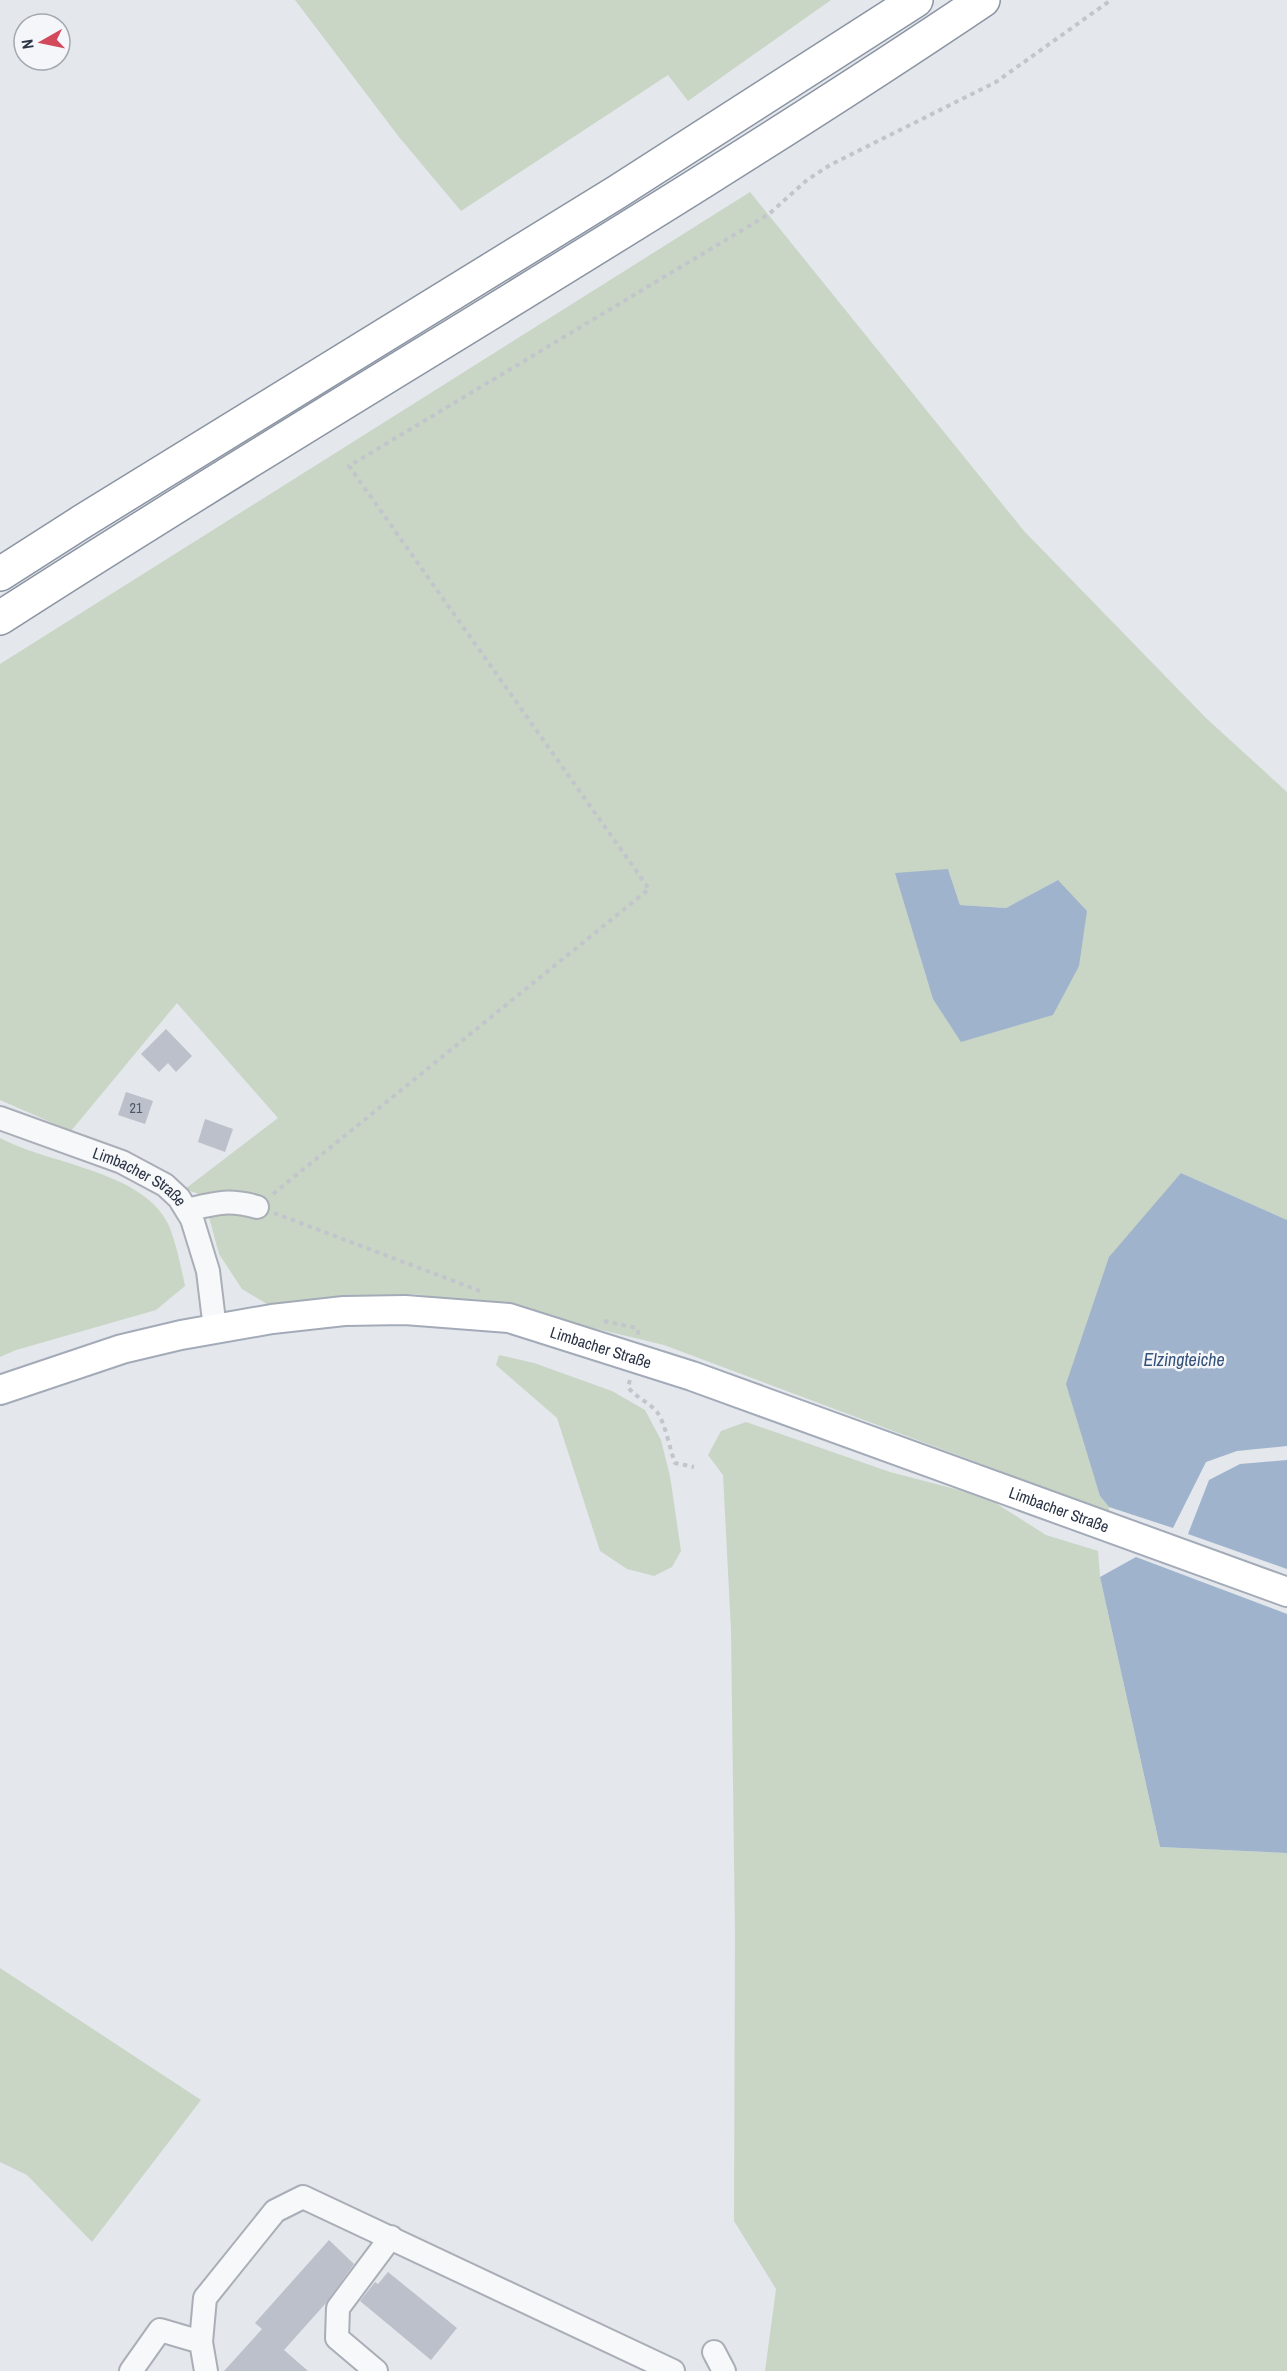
<svg xmlns="http://www.w3.org/2000/svg" width="1287" height="2371" font-family="'Archivo Narrow',sans-serif">
	<style>
		.green { fill: #c9d6c5; fill-rule: evenodd }
		.water { fill: #9fb4cc }
		.building { fill: #bbc0ca }
		.lines { fill: none; stroke-linecap: round; stroke-linejoin: round }
		.minor-casing { stroke: #a9aeb7; stroke-width: 26 }
		.major-casing { stroke: #a3abb8; stroke-width: 32 }
		.highway-casing { stroke: #8b94a3; stroke-width: 36 }
		.path { stroke: #c2c5cb; stroke-width: 4; stroke-dasharray: 4.5 4.5; stroke-linecap: butt }
		.minor { stroke: #f7f8fa; stroke-width: 22 }
		.major { stroke: #fff; stroke-width: 28 }
		.highway { stroke: #fff; stroke-width: 33 }
		.labels { text-anchor: middle; stroke-width: 5; stroke-linejoin: round; paint-order: stroke }
		.number-label { font-size: 14px; fill: #4f5766 }
		.street-label { font-size: 16px; fill: #2b3445; stroke: #f4f6f9 }
		.water-label { font-size: 18px; font-style: italic; fill: #34527a; stroke: #f4f6f9 }
	</style>
	<rect width="100%" height="100%" fill="#e4e7ec"/>
	<path class="green" d="M 295,0 L 831,0 L 688,101 L 668,75 L 461,211 L 399,137 Z
		M 750,192 L 1024,531 L 1206,718 L 1287,792 L 1287,1220 L 1181,1173 L 1100,1496 L 1109,1507 L 1109,1512 L 664,1345 L 509,1308 L 414,1294 L 333,1297 L 267,1304 L 242,1289 L 219,1254 L 209,1217 L 210,1198 L 185,1189 L 278,1118 L 177,1003 L 71,1131 L 0,1100 L 0,664 ZM 948,869 L 960,905 L 1006,908 L 1058,880 L 933,999 Z
		M 0,1138 C 50,1165 147,1171 170,1228 C 177,1247 181,1267 185,1286 L 156,1310 L 16,1350 L 0,1357 Z
		M 499,1355 L 534,1363 L 612,1391 L 645,1410 L 661,1440 L 670,1476 L 681,1551 L 672,1567 L 654,1576 L 627,1569 L 600,1551 L 557,1418 L 496,1365 Z
		M 746,1422 L 890,1472 L 986,1497 L 1046,1535 L 1098,1551 L 1100,1577 L 1160,1847 L 1287,1853 L 1287,2371 L 765,2371 L 776,2289 L 734,2221 L 735,1935 L 731,1630 L 723,1475 L 708,1455 L 721,1431 Z
		M 0,1968 L 201,2100 L 92,2242 L 27,2175 L 0,2162 Z"/>
	<path class="water" d="M 948,869 L 960,905 L 1006,908 L 1058,880 L 1087,911 L 1079,966 L 1053,1015 L 961,1042 L 933,999 L 895,873 Z
		M 1181,1173 L 1287,1220 L 1287,1446 L 1237,1451 L 1206,1462 L 1173,1528 L 1109,1507 L 1100,1496 L 1066,1384 L 1109,1257 Z
		M 1287,1460 L 1287,1569 L 1188,1534 L 1209,1480 L 1240,1464 Z
		M 1136,1557 L 1287,1614 L 1287,1853 L 1160,1847 L 1100,1577 Z"/>
	<path class="building" d="M 166,1029 L 192,1056 L 176,1072 L 168,1063 L 159,1072 L 141,1054 Z
		M 126,1092 L 153,1101 L 145,1124 L 118,1115 Z
		M 205,1119 L 233,1129 L 225,1152 L 198,1142 Z
		M 329,2240 L 354,2264 L 326,2303 L 284,2350 L 308,2371 L 224,2371 L 262,2329 L 255,2323 Z
		M 388,2272 L 457,2328 L 431,2360 L 360,2301 L 375,2282 L 378,2284 Z"/>
	<g class="lines">
		<g class="minor-casing">
			<g id="minor">
				<path id="s1" d="M 0,1118 L 122,1162 L 165,1185 L 179,1198 L 192,1219 L 208,1271 L 215,1329"/>
				<path d="M 187,1210 C 216,1203 228,1199 257,1207"/>
				<path d="M 201,2342 L 205,2298 L 275,2211 L 303,2197 L 673,2371"/>
				<path d="M 714,2352 L 724,2371"/>
				<path d="M 131,2371 L 160,2330 L 201,2342 L 206,2371"/>
				<path d="M 376,2371 L 337,2338 L 338,2308 L 391,2237"/>
			</g>
		</g>
		<g class="major-casing">
			<g id="major">
				<path id="s2" d="M 0,1390 L 122,1349 L 181,1335 L 272,1319 L 344,1311 L 405,1310 L 509,1318 L 692,1376 L 1287,1592"/>
			</g>
		</g>
		<g class="highway-casing">
			<path id="highway" d="M 0,574 L 83,521 L 617,192 L 916,0
				M 0,618 C 325,408 662,216 983,0"/>
		</g>
		<path class="path" d="M 273,1194 L 649,889 L 349,466 L 769,214 L 807,180 L 830,165 L 996,82 L 1111,0
			M 274,1213 L 480,1291
			M 604,1321 L 637,1328 L 639,1335
			M 630,1380 L 628,1387 C 636,1398 649,1402 657,1412 C 665,1422 670,1450 675,1463 L 694,1467"/>
		<use href="#minor" class="minor"/>
		<use href="#major" class="major"/>
		<use href="#highway" class="highway"/>
	</g>
	<g class="labels">
		<g class="number-label">
			<text x="136" y="1113">21</text>
		</g>
		<g class="street-label">
			<text dy="6" stroke="none"><textPath href="#s1" startOffset="152">Limbacher Straße</textPath></text>
			<text dy="6" stroke="none"><textPath href="#s2" startOffset="616">Limbacher Straße</textPath></text>
			<text dy="6" stroke="none"><textPath href="#s2" startOffset="1102">Limbacher Straße</textPath></text>
		</g>
		<g class="water-label">
			<text x="1184" y="1366">Elzingteiche</text>
		</g>
	</g>
	<g transform="translate(42 42) rotate(261)"><circle r="28" fill="#f4f6f9" stroke="#a4a8b1" stroke-width="1.5"/>
	<path d="M0-4.5L10 22L0 15L-10 22Z" fill="#d1495b"/>
	<text y="-9" font-size="16" font-weight="bold" text-anchor="middle" fill="#2b3445">N</text>
	</g>
</svg>
